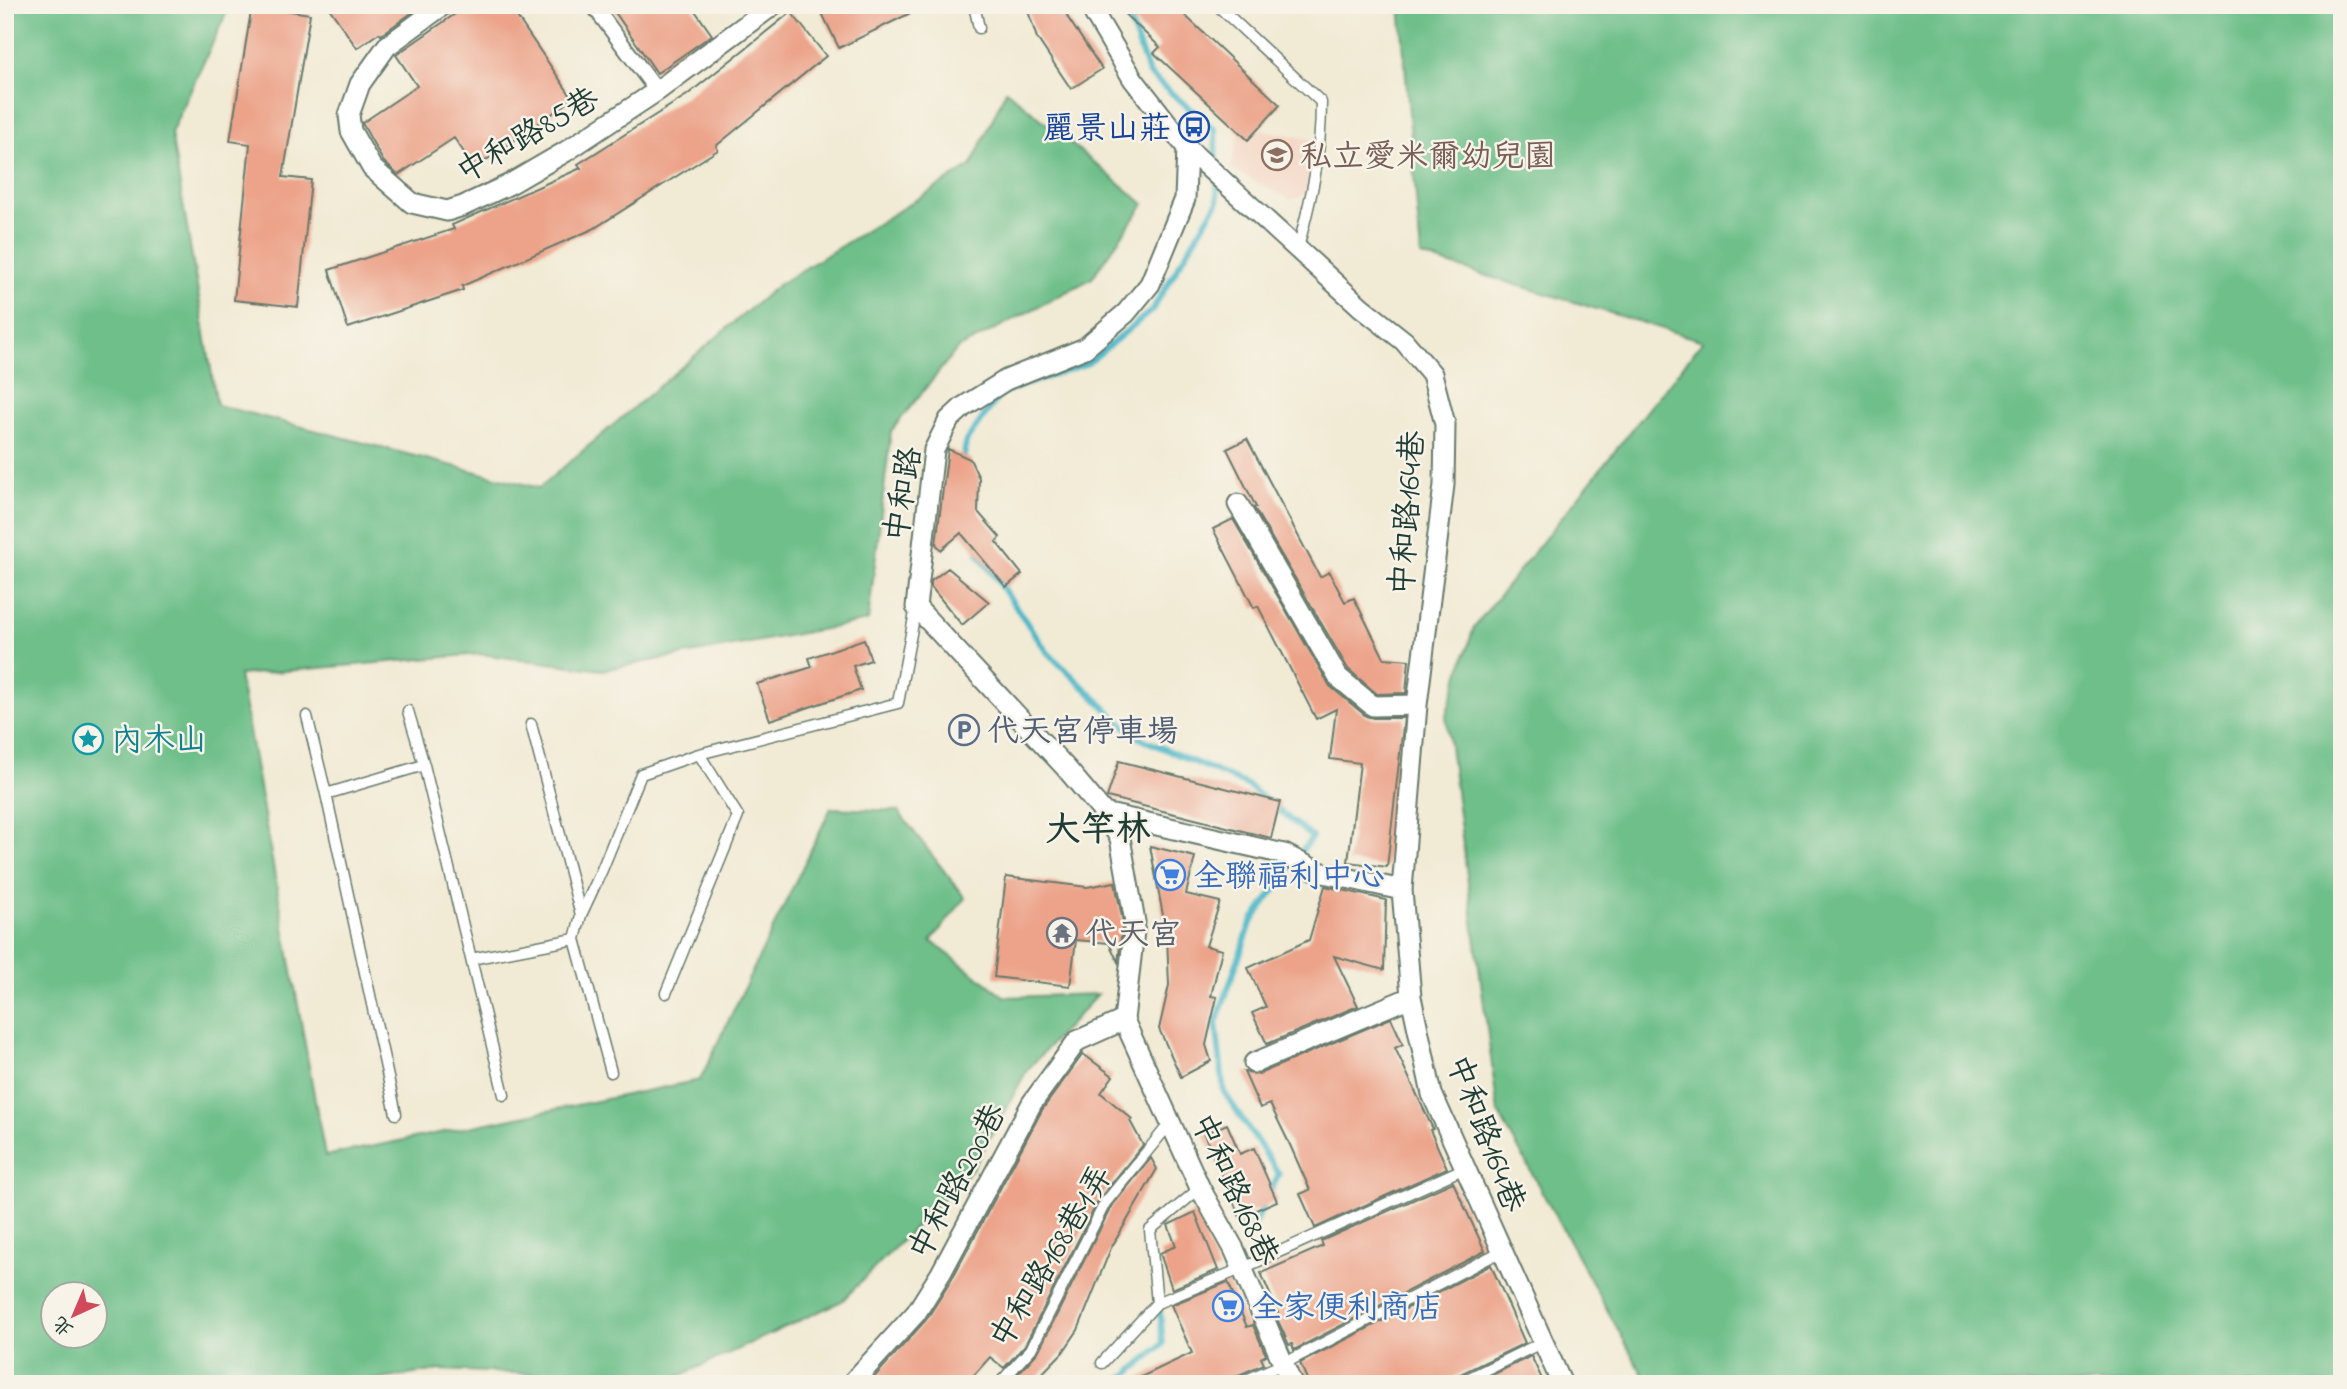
<svg xmlns="http://www.w3.org/2000/svg" width="2347" height="1389" font-family="'Indie Flower','LXGW WenKai TC',sans-serif">
	<style>
		.built { fill: #f4d3c0 }
		.forest { fill: #6ebf8a; stroke: #467e5f; stroke-width: 2; fill-rule: evenodd }
		.lines { fill: none; stroke-linecap: round; stroke-linejoin: round }
		.stream { stroke: #4cb7c8; stroke-width: 6 }
		.building { fill: #eca389 }
		.service-casing { stroke: #687a6c; stroke-width: 13 }
		.pedestrian-casing { stroke: #687a6c; stroke-width: 18 }
		.minor-casing { stroke: #687a6c; stroke-width: 23 }
		.service { stroke: #fff; stroke-width: 10 }
		.pedestrian { stroke: #fff; stroke-width: 14 }
		.minor { stroke: #fff; stroke-width: 19 }
		.labels { text-anchor: middle; stroke-width: 5; stroke-linejoin: round; paint-order: stroke }
		.transit-label { font-size: 32px; fill: #164399; stroke: #f7f3e8; text-anchor: end }
		.street-label { font-size: 32px; fill: #1f3d34; stroke: #f7f3e8 }
		.education-label { font-size: 32px; fill: #785e54; stroke: #f7f3e8; text-anchor: start }
		.service-label { font-size: 32px; fill: #4e5e75; stroke: #f7f3e8; text-anchor: start }
		.culture-label { font-size: 32px; fill: #0d838f; stroke: #f7f3e8; text-anchor: start }
		.shop-label { font-size: 32px; fill: #366cbe; stroke: #f7f3e8; text-anchor: start }
		.worship-label { font-size: 32px; fill: #5b616d; stroke: #f7f3e8; text-anchor: start }
		.quarter-label { font-size: 35px; font-weight: bold; fill: #1f3d34; stroke: #f7f3e8 }
	</style>
	<rect width="100%" height="100%" fill="#f7f3e8"/>
	<filter id="ink" filterUnits="userSpaceOnUse"><feTurbulence type="fractalNoise" baseFrequency=".0143" numOctaves="2"/><feDisplacementMap in="SourceGraphic" scale="14" xChannelSelector="R" yChannelSelector="G"/><feConvolveMatrix kernelMatrix="1 2 1 2 8 2 1 2 1" color-interpolation-filters="sRGB"/></filter>
	<filter id="wash" filterUnits="userSpaceOnUse"><feTurbulence type="fractalNoise" baseFrequency=".00686" numOctaves="4" result="noise"/><feDisplacementMap in="SourceGraphic" scale="28" xChannelSelector="R" yChannelSelector="G"/><feGaussianBlur stdDeviation="1.57" result="paint"/><feColorMatrix in="noise" values="0 0 0 0 0 0 0 0 0 0 0 0 0 0 0 0 0 1.4 0 .05"/><feComposite in="paint" operator="in"/></filter>
	<g filter="url(#wash)">
		<rect width="100%" height="100%" fill="#f1ead4"/>
		<path class="built" d="M 1262,130 L 1321,141 L 1314,191 L 1291,200 L 1231,169 L 1238,136 Z"/>
		<path class="forest" d="M 5,5 L 230,5 L 171,133 L 217,405 L 539,488 L 778,285 L 971,166 L 1006,90 L 1144,204 L 1091,279 L 957,349 L 891,431 L 868,621 L 602,670 L 480,654 L 239,675 L 325,1156 L 700,1080 L 831,808 L 898,811 L 965,898 L 931,941 L 1005,997 L 1098,994 L 1027,1070 L 973,1168 L 842,1301 L 671,1380 L 440,1370 L 349,1384 L 5,1384 ZM 52,1294 L 94,1294 L 94,1336 L 52,1336 Z
			M 1400,5 L 2342,5 L 2342,1384 L 1648,1384 L 1498,1112 L 1446,715 L 1474,627 L 1703,341 L 1421,256 Z"/>
		<g class="lines">
			<path class="stream" d="M 1126,10 L 1149,74 L 1215,130 L 1216,168
				M 963,463 L 966,441 L 1001,393 L 1088,363 L 1152,310 L 1218,201 L 1217,182
				M 978,553 L 1048,653 L 1135,736 L 1247,785 L 1312,837 L 1251,923 L 1216,1023 L 1224,1092 L 1279,1174 L 1251,1231 L 1241,1227
				M 1106,1384 L 1126,1376 L 1163,1344 L 1159,1300"/>
		</g>
		<g id="blocks">
			<path class="building" d="M 252,5 L 310,14 L 283,177 L 311,180 L 298,307 L 234,300 L 250,144 L 230,141 Z
				M 327,5 L 414,5 L 417,9 L 381,35 L 379,33 L 357,48 Z
				M 468,5 L 509,5 L 573,99 L 475,168 L 454,138 L 398,175 L 383,161 L 362,123 L 417,86 L 396,55 Z
				M 610,5 L 691,5 L 712,35 L 657,73 Z
				M 818,5 L 927,5 L 839,48 Z
				M 1026,5 L 1063,5 L 1068,18 L 1102,69 L 1071,89 L 1037,38 Z
				M 1115,5 L 1174,5 L 1280,105 L 1248,140 L 1154,53 L 1160,47 Z
				M 791,12 L 826,56 L 716,146 L 718,150 L 593,229 L 462,286 L 463,290 L 348,328 L 329,270 L 454,229 L 452,225 L 581,168 L 578,164 L 687,95 Z
				M 1247,439 L 1320,577 L 1329,572 L 1345,602 L 1354,598 L 1384,658 L 1409,660 L 1406,693 L 1377,694 L 1348,669 L 1254,508 L 1256,507 L 1227,449 Z
				M 948,449 L 970,459 L 979,478 L 978,512 L 1000,537 L 996,542 L 1022,574 L 1006,587 L 961,533 L 941,550 L 936,544 Z
				M 1233,519 L 1330,686 L 1366,716 L 1373,718 L 1404,718 L 1387,867 L 1348,862 L 1360,763 L 1330,759 L 1336,709 L 1316,719 L 1258,606 L 1254,608 L 1213,529 Z
				M 948,568 L 989,602 L 962,625 L 931,587 L 931,581 Z
				M 864,639 L 871,660 L 853,666 L 861,690 L 770,720 L 757,684 L 812,667 L 809,658 Z
				M 1119,761 L 1280,802 L 1271,838 L 1107,797 Z
				M 1150,846 L 1195,857 L 1186,894 L 1220,902 L 1206,946 L 1222,950 L 1211,996 L 1217,997 L 1206,1045 L 1211,1061 L 1181,1077 L 1159,1029 L 1169,985 L 1167,937 Z
				M 1006,877 L 1087,887 L 1115,882 L 1123,922 L 1118,962 L 1109,943 L 1076,940 L 1070,986 L 994,977 Z
				M 1325,886 L 1386,900 L 1384,970 L 1334,956 L 1358,1006 L 1267,1044 L 1252,1013 L 1266,1007 L 1248,968 L 1309,940 Z
				M 1391,1018 L 1403,1044 L 1395,1048 L 1433,1129 L 1430,1130 L 1447,1168 L 1315,1228 L 1300,1194 L 1310,1190 L 1290,1145 L 1270,1104 L 1260,1108 L 1244,1072 L 1259,1074 Z
				M 1083,1054 L 1113,1076 L 1101,1093 L 1132,1119 L 1130,1121 L 1143,1145 L 1099,1199 L 1025,1345 L 1004,1368 L 990,1357 L 966,1384 L 868,1384 L 926,1320 L 952,1279 L 1042,1110 Z
				M 1227,1124 L 1240,1154 L 1254,1148 L 1277,1201 L 1240,1217 L 1204,1134 Z
				M 1151,1158 L 1157,1169 L 1111,1248 L 1078,1330 L 1063,1352 L 1032,1384 L 1024,1384 L 1015,1377 L 1038,1352 L 1111,1207 Z
				M 1453,1182 L 1485,1251 L 1294,1350 L 1292,1344 L 1289,1345 L 1275,1314 L 1278,1313 L 1261,1273 L 1323,1246 L 1321,1241 Z
				M 1195,1212 L 1218,1270 L 1172,1289 L 1160,1253 L 1176,1246 L 1168,1225 Z
				M 1491,1265 L 1525,1343 L 1454,1377 L 1450,1384 L 1309,1384 L 1300,1363 Z
				M 1228,1282 L 1247,1327 L 1253,1325 L 1266,1355 L 1261,1358 L 1264,1364 L 1234,1377 L 1230,1384 L 1126,1384 L 1192,1353 L 1171,1305 Z
				M 1531,1356 L 1542,1379 L 1532,1384 L 1474,1384 Z"/>
		</g>
	</g>
	<g filter="url(#ink)">
		<use href="#blocks" fill-opacity="0" stroke="#687a6c" stroke-width="2"/>
		<g class="lines">
			<g class="service-casing">
				<path id="service" d="M 974,5 L 979,28
					M 1217,5 L 1321,102 C 1321,157 1312,195 1298,248
					M 408,711 L 424,765 L 504,1095
					M 307,716 L 326,794 L 396,1114
					M 531,724 L 581,915 L 575,939 L 611,1072
					M 326,794 L 424,765
					M 581,915 L 601,872 L 641,774 L 699,754 L 898,703 L 916,607
					M 471,959 L 575,939
					M 666,993 L 738,816 L 699,754
					M 1157,1303 L 1150,1230 L 1200,1188
					M 1102,1363 L 1157,1303 L 1241,1269 L 1465,1168
					M 999,1384 L 1031,1349 L 1105,1203 L 1171,1122
					M 1237,1384 L 1283,1364 L 1502,1251
					M 1457,1384 L 1543,1342"/>
			</g>
			<g class="pedestrian-casing">
				<path id="pedestrian" d="M 593,5 L 657,91"/>
			</g>
			<g class="minor-casing">
				<path id="minor" d="M 443,5 L 387,46 L 360,84 L 349,115 L 351,131 L 372,168 L 412,203 L 447,211 L 463,206 L 510,184 L 565,152 L 657,91 L 773,5
					M 1091,5 L 1095,15 L 1133,79 L 1187,148 L 1185,199 L 1150,284 L 1126,313 L 1085,348 L 1006,380 L 963,407 L 949,420 L 934,450 L 916,607 L 1066,768 L 1104,813 L 1120,838 L 1135,922 L 1124,1020
					M 1187,148 L 1361,307 L 1404,341 L 1432,374 L 1445,424 L 1444,485 L 1417,705 L 1402,890
					M 1238,504 L 1338,677 L 1373,706 L 1417,705
					M 1104,813 L 1284,854 L 1319,872 L 1402,890 L 1411,997 L 1432,1094 L 1562,1384
					M 1124,1020 L 1200,1188 L 1234,1249 L 1292,1384
					M 1254,1063 L 1411,997
					M 851,1384 L 916,1313 L 941,1273 L 1032,1103 L 1077,1041 L 1124,1020"/>
			</g>
			<use href="#service" class="service"/>
			<use href="#pedestrian" class="pedestrian"/>
			<use href="#minor" class="minor"/>
		</g>
	</g>
	<defs>
		<g id="bus-ring" transform="scale(1.575)"><circle r="9.5" fill="#f7f3e8" stroke="#1a4fb4" stroke-width="1.5"/><path d="M-5-6H5V4H4V6H2V4H-2V6H-4V4H-5ZM-3.5-4V0h7V-4ZM-3.5 1.2v1.5H-2V1.2ZM2 1.2v1.5H3.5V1.2Z" fill="#1a4fb4"/></g>
		<g id="school-ring" transform="scale(1.575)"><circle r="9.5" fill="#f7f3e8" stroke="#8d6e63" stroke-width="1.5"/><path d="M0-5L7-2L0 1L-7-2ZM-4 1L0 2.5L4 1V4Q0 6-4 4Z" fill="#8d6e63"/></g>
		<g id="parking-ring" transform="scale(1.575)"><circle r="9.5" fill="#f7f3e8" stroke="#5c6f8a" stroke-width="1.5"/><path d="M-3.5-5.5H1a3.5 3.5 0 0 1 0 7H-1V5.5H-3.5ZM-1-3.4V-.6H.8a1.4 1.4 0 0 0 0-2.8Z" fill="#5c6f8a"/></g>
		<g id="sight-ring" transform="scale(1.575)"><circle r="9.5" fill="#f7f3e8" stroke="#0f9aa8" stroke-width="1.5"/><path d="M0-6L1.8-2.2L6-1.7L2.9 1.2L3.7 5.4L0 3.3L-3.7 5.4L-2.9 1.2L-6-1.7L-1.8-2.2Z" fill="#0f9aa8"/></g>
		<g id="supermarket-ring" transform="scale(1.575)"><circle r="9.5" fill="#f7f3e8" stroke="#3f7fe0" stroke-width="1.5"/><path d="M-6-5.5h2.5l.6 2H6L4.5 2H-2.5L-4.4-4H-6ZM-1.5 3.2a1.3 1.3 0 1 0 .1 0ZM3 3.2a1.3 1.3 0 1 0 .1 0Z" fill="#3f7fe0"/></g>
		<g id="temple-ring" transform="scale(1.575)"><circle r="9.5" fill="#f7f3e8" stroke="#6b7280" stroke-width="1.5"/><path d="M0-6L5-2H3V0L6.5 2.5H4V6H1.5V3h-3V6H-4V2.5H-6.5L-3 0V-2H-5Z" fill="#6b7280"/></g>
	</defs>
	<g fill-rule="evenodd">
		<use href="#bus-ring" x="1194" y="127"/>
		<use href="#school-ring" x="1277" y="155"/>
		<use href="#parking-ring" x="964" y="730"/>
		<use href="#sight-ring" x="88" y="739"/>
		<use href="#supermarket-ring" x="1170" y="875"/>
		<use href="#temple-ring" x="1062" y="933"/>
		<use href="#supermarket-ring" x="1228" y="1306"/>
	</g>
	<g class="labels">
		<g class="transit-label">
			<text x="1171" y="138">麗景山莊</text>
		</g>
		<g class="street-label">
			<text transform="translate(527 134) rotate(-30)" y="11">中和路85巷</text>
			<text transform="translate(902 494) rotate(-81)" y="11">中和路</text>
			<text transform="translate(1406 513) rotate(-86)" y="11">中和路164巷</text>
			<text transform="translate(1487 1133) rotate(69)" y="11">中和路164巷</text>
			<text transform="translate(956 1181) rotate(-62)" y="11">中和路200巷</text>
			<text transform="translate(1236 1189) rotate(65)" y="11">中和路168巷</text>
			<text transform="translate(1050 1256) rotate(-59)" y="11">中和路168巷1弄</text>
		</g>
		<g class="education-label">
			<text x="1300" y="166">私立愛米爾幼兒園</text>
		</g>
		<g class="service-label">
			<text x="987" y="741">代天宮停車場</text>
		</g>
		<g class="culture-label">
			<text x="111" y="750">內木山</text>
		</g>
		<g class="shop-label">
			<text x="1193" y="886">全聯福利中心</text>
			<text x="1251" y="1317">全家便利商店</text>
		</g>
		<g class="worship-label">
			<text x="1085" y="944">代天宮</text>
		</g>
		<g class="quarter-label">
			<text x="1098" y="840">大竿林</text>
		</g>
	</g>
	<rect width="2347" height="1389" fill="none" stroke="#f7f3e8" stroke-width="28"/>
	<g transform="translate(74 1315) rotate(224)"><circle r="33" fill="#f7f3e8" stroke="#a1aaa0" stroke-width="2"/>
	<path d="M0-5L12 26L0 18L-12 26Z" fill="#d1495b"/>
	<text y="-10" font-size="19" font-weight="bold" text-anchor="middle" fill="#1f3d34">北</text>
	</g>
</svg>
